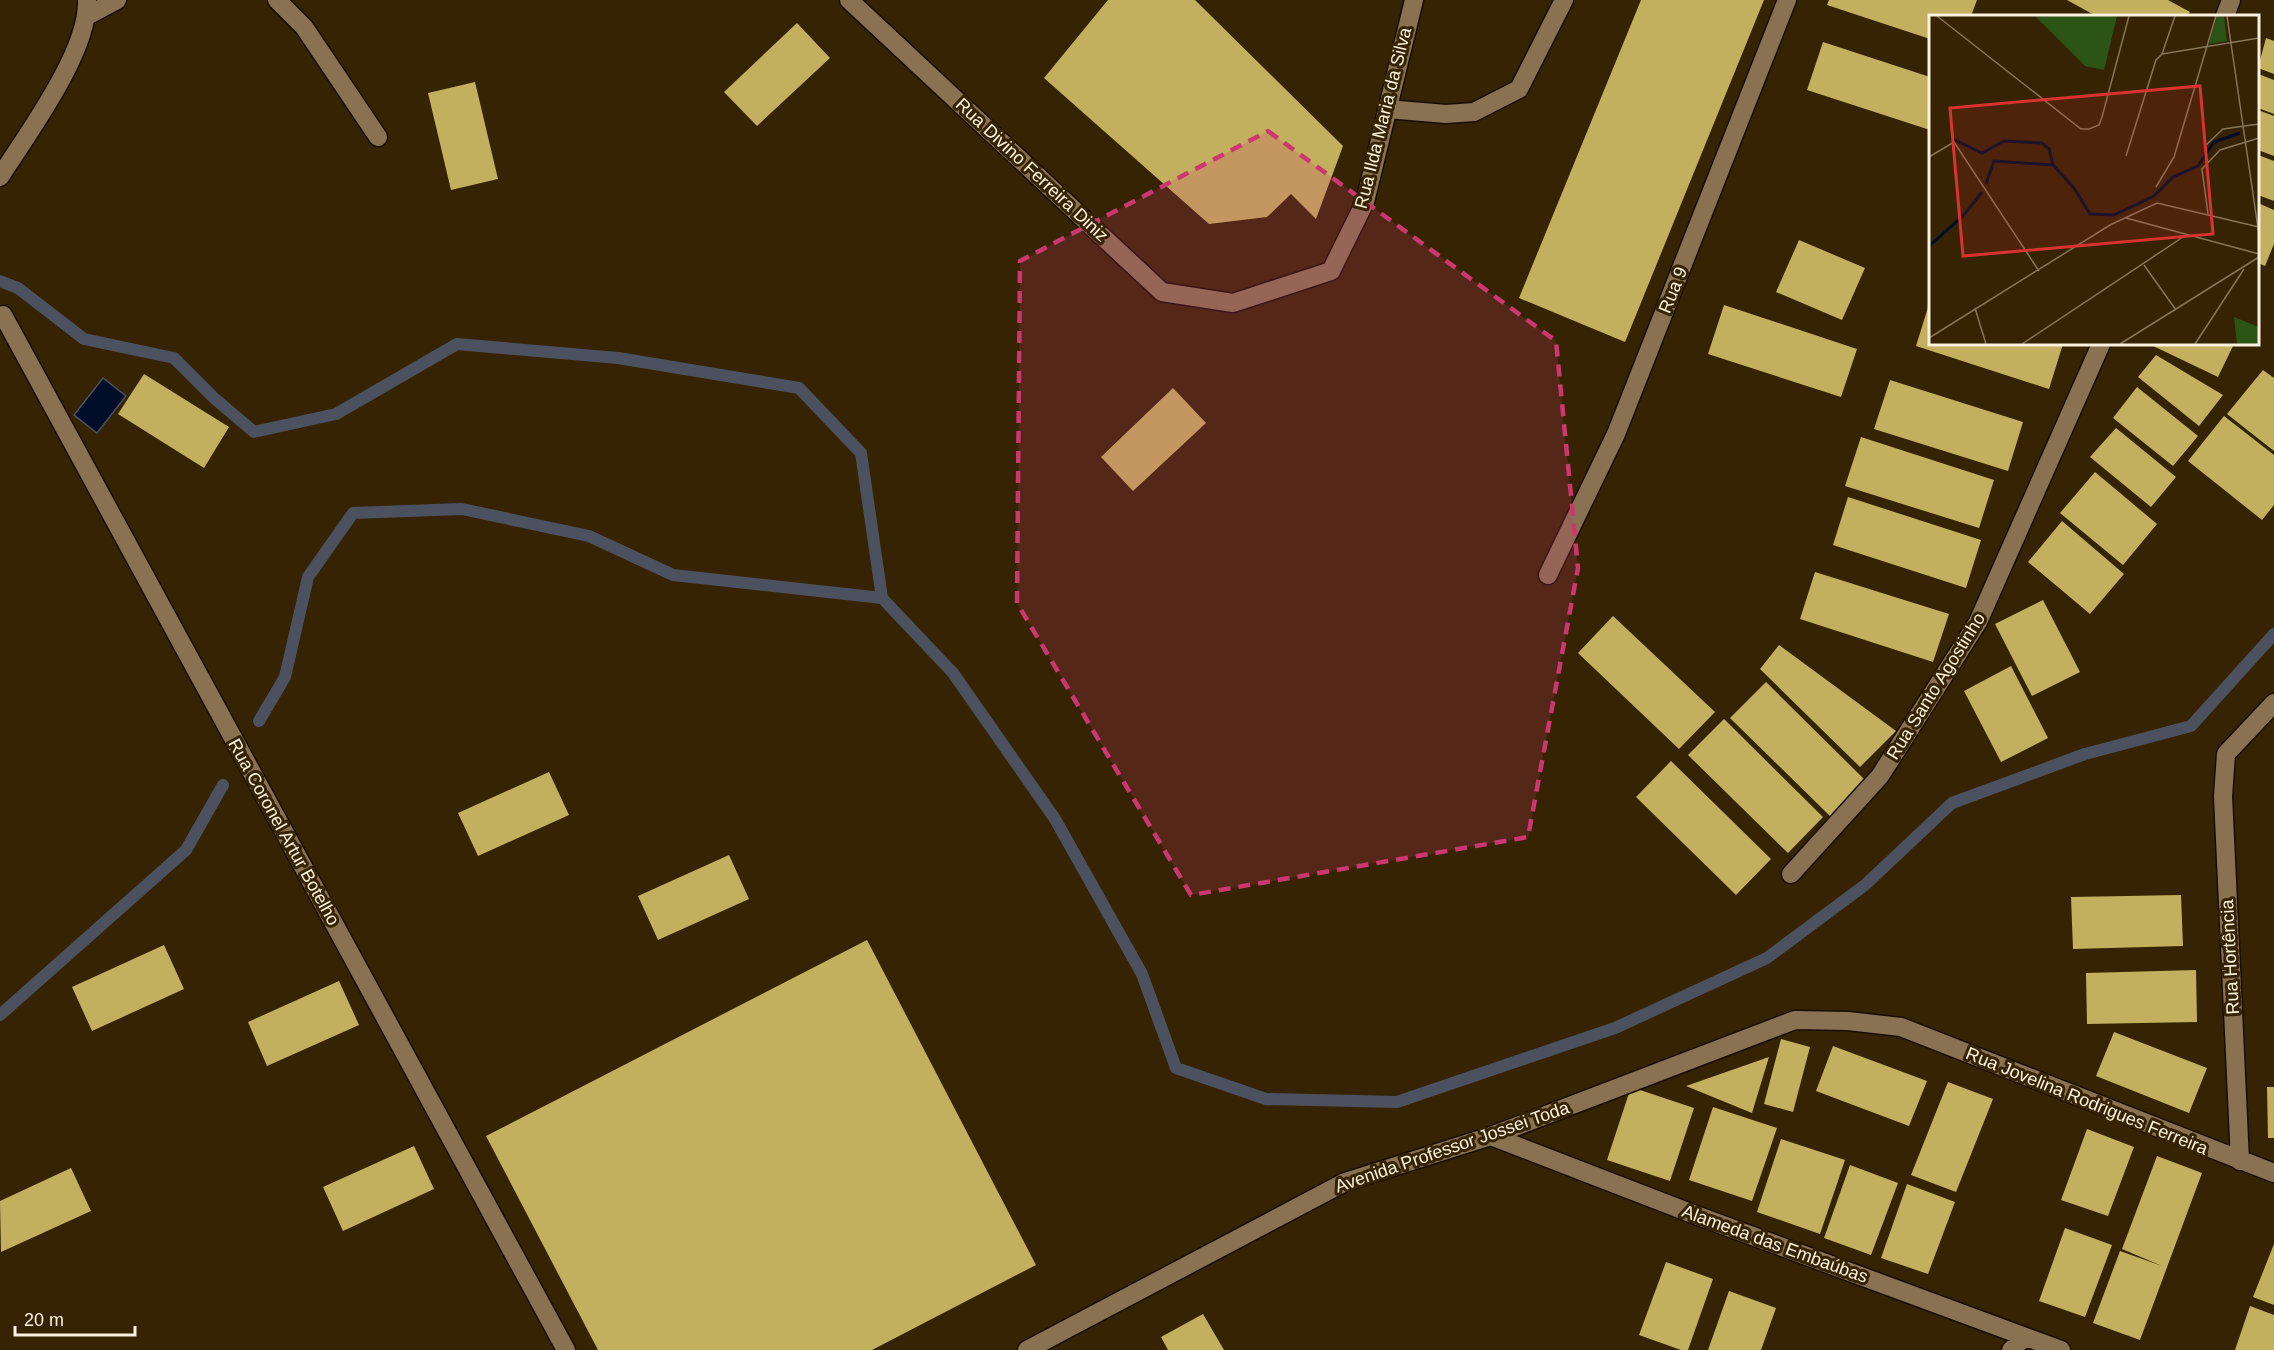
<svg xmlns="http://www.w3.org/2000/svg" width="2274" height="1350" font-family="Helvetica,sans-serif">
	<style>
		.water { fill: #000d29; stroke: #4c515f; stroke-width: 1.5 }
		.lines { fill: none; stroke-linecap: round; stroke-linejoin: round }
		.stream { stroke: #4c515f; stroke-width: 12 }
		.building { fill: #c2b05e }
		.lane-casing { stroke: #1a0d00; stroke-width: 21 }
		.street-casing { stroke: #1a0d00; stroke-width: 21 }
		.lane { stroke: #887252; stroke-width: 18 }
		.street { stroke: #887252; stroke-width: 18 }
		.marked { fill: #cb386f; fill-opacity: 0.2; stroke: #cb386f; stroke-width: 4.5; stroke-dasharray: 12 8; stroke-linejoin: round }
		.labels { text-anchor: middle; stroke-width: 6; stroke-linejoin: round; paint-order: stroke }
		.street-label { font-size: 18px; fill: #fcf0de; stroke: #362303 }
		.inset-river { fill: none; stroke: #000d29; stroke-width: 3 }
		.inset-road { fill: none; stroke: #85755b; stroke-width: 1.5 }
		.view { fill: #d83231; fill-opacity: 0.15; stroke: #d83231; stroke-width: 3 }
		.inset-edge { fill: none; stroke: #fcf0de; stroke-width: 3 }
	</style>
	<rect width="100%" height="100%" fill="#362303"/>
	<path class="water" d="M 103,378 L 126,396 L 97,433 L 74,415 Z"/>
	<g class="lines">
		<path class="stream" d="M 0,281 L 18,288 L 84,339 L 174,358 L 214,398 L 254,432 L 336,414 L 457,344 L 618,358 L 799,388 L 861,453 L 882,598
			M 259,721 L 285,677 L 308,577 L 353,513 L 462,509 L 589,536 L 673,575 L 882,598 L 953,673 L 1055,819 L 1142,974 L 1176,1068 L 1266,1099 L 1397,1102 L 1615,1028 L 1767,958 L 1865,885 L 1952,803 L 2085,754 L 2191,726 L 2274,634
			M 0,1015 L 186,850 L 223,785"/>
	</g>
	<path class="building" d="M 1108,0 L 1195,0 L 1343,146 L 1316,219 L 1291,194 L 1267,217 L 1209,224 L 1044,78 Z
		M 1641,0 L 1764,0 L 1625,342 L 1519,298 Z
		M 1829,0 L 1977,0 L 1971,16 L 1930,16 L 1930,39 L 1827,5 Z
		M 2067,0 L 2168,0 L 2190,12 L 2187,16 L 2096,16 Z
		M 797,23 L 830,58 L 757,126 L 724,92 Z
		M 2266,38 L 2274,41 L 2274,74 L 2258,68 Z
		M 1823,42 L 1930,77 L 1930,130 L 1807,90 Z
		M 2258,74 L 2274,80 L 2274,114 L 2258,108 Z
		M 475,82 L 498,179 L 451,190 L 428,93 Z
		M 2258,110 L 2274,116 L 2274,156 L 2258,150 Z
		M 2258,155 L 2274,161 L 2274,201 L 2258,195 Z
		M 2258,203 L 2274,210 L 2274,244 L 2265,266 L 2258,263 Z
		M 1799,240 L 1865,268 L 1842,320 L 1776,292 Z
		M 1930,301 L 1930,344 L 2063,344 L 2049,389 L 1916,346 Z
		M 1724,305 L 1857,349 L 1841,397 L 1708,354 Z
		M 2149,344 L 2234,344 L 2218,377 Z
		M 2156,355 L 2223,395 L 2199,426 L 2138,377 Z
		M 2263,370 L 2274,378 L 2274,451 L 2227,414 Z
		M 144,374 L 229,427 L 204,468 L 118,414 Z
		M 1890,380 L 2023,422 L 2008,471 L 1874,429 Z
		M 2137,387 L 2198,436 L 2173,466 L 2113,418 Z
		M 1173,388 L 1206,423 L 1133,491 L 1101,457 Z
		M 2224,416 L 2274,455 L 2274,505 L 2262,520 L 2188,461 Z
		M 2116,428 L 2176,477 L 2151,507 L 2090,457 Z
		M 1861,437 L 1994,480 L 1979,528 L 1845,486 Z
		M 2095,472 L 2157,524 L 2123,565 L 2060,513 Z
		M 1848,497 L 1981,540 L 1966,588 L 1833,545 Z
		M 2062,521 L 2124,574 L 2090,614 L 2028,562 Z
		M 1815,572 L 1949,614 L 1933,662 L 1800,619 Z
		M 2043,600 L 2080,672 L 2032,696 L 1995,624 Z
		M 1613,616 L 1715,712 L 1679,749 L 1578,653 Z
		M 1779,645 L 1896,731 L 1860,767 L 1760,669 Z
		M 2011,666 L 2048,738 L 2001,762 L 1964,691 Z
		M 1766,682 L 1866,781 L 1830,816 L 1730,718 Z
		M 1724,719 L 1823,817 L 1788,853 L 1688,755 Z
		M 1671,761 L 1771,859 L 1736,895 L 1636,797 Z
		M 549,772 L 569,815 L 478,856 L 458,813 Z
		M 729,855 L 749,899 L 658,940 L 638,896 Z
		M 2181,895 L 2183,946 L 2073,949 L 2071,897 Z
		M 867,940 L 1036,1265 L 872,1350 L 598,1350 L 486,1136 Z
		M 164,945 L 184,989 L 92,1031 L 72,987 Z
		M 2196,970 L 2197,1022 L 2087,1024 L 2086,973 Z
		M 339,981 L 359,1025 L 267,1066 L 248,1022 Z
		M 2114,1032 L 2207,1068 L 2189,1113 L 2096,1076 Z
		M 1781,1039 L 1810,1047 L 1793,1112 L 1764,1104 Z
		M 1833,1046 L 1927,1081 L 1909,1126 L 1816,1091 Z
		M 1769,1057 L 1752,1113 L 1686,1086 Z
		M 1948,1082 L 1993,1099 L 1956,1192 L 1911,1175 Z
		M 1631,1087 L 1694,1108 L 1670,1181 L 1607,1160 Z
		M 2267,1087 L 2274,1087 L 2274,1138 L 2268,1138 Z
		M 1713,1107 L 1777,1128 L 1752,1201 L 1689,1180 Z
		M 2087,1129 L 2134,1147 L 2108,1216 L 2061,1200 Z
		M 1781,1139 L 1845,1160 L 1820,1234 L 1757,1212 Z
		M 414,1146 L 434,1189 L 343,1231 L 323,1187 Z
		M 2157,1156 L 2202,1173 L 2140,1340 L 2093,1323 L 2120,1251 L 2162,1266 L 2122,1249 Z
		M 1850,1165 L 1898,1183 L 1871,1255 L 1824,1238 Z
		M 71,1168 L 91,1211 L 1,1252 L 0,1201 Z
		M 1907,1184 L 1955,1202 L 1928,1274 L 1881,1258 Z
		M 2065,1228 L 2112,1245 L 2085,1317 L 2039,1301 Z
		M 2274,1244 L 2274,1305 L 2253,1297 Z
		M 1666,1262 L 1713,1279 L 1688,1350 L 1681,1350 L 1639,1335 Z
		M 1729,1291 L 1776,1308 L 1761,1350 L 1708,1350 Z
		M 2250,1306 L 2274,1315 L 2274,1350 L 2235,1350 Z
		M 1203,1314 L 1224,1350 L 1168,1350 L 1161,1337 Z"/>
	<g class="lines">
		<g class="lane-casing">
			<path id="lane" d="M 277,0 L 304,27 L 378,137
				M 87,16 L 117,0
				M 1387,109 L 1446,114 L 1474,112 L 1519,89 L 1564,0
				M 0,177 C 28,133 89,51 87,0"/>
		</g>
		<g class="street-casing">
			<path id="street" d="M 849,0 L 1162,292 L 1233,303 L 1331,271 L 1365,202 L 1414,0
				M 2225,16 L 2231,0
				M 0,316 L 3,315 L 566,1350
				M 1548,575 L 1616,434 L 1787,0
				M 1791,874 L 1880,776 L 1978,622 L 2101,344
				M 1491,1136 L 1693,1214 L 2061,1350
				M 2240,1161 L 2223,796 L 2226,754 L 2274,703
				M 1027,1350 L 1345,1182 L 1491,1136 L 1795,1020 L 1848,1021 L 1901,1027 L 2274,1173
				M 2011,1350 L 2025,1337"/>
		</g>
		<use href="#lane" class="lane"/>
		<use href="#street" class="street"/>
	</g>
	<path class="marked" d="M 1268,131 L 1556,341 L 1578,568 L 1528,837 L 1191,895 L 1017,603 L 1020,261 Z"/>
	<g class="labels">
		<g class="street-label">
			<text transform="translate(1383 118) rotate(-76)" y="6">Rua Ilda Maria da Silva</text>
			<text transform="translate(1032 170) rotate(43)" y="6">Rua Divino Ferreira Diniz</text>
			<text transform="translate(1673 290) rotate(-68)" y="6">Rua 9</text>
			<text transform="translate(1936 686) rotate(-58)" y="6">Rua Santo Agostinho</text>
			<text transform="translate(284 832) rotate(61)" y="6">Rua Coronel Artur Botelho</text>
			<text transform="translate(2230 957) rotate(-93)" y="6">Rua Hortência</text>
			<text transform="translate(2087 1101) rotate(22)" y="6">Rua Jovelina Rodrigues Ferreira</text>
			<text transform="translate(1452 1147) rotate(-19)" y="6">Avenida Professor Jossei Toda</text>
			<text transform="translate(1775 1244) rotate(20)" y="6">Alameda das Embaúbas</text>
		</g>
	</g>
	<g transform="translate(1929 15)">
		<rect width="330" height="330" fill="#362303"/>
		<path d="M 106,1 L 188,1 L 175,55 L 156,51 ZM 288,1 L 295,1 L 298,26 L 280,29 ZM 305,302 L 330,312 L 330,329 L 308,329 Z" fill="#2b5416"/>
		<path class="inset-river" d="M 22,123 L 53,138 L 75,126 L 113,128 L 120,134 L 124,150M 57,169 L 65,146 L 124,150 L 145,173 L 161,199 L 185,200 L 225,181 L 244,162 L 269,151 L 285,127 L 311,118M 0,231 L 34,201 L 53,177"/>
		<path class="inset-road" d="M 8,1 L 152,114 L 160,114 L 170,110 L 173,102 L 200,1M 298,1 L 330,220M 233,39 L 330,23M 277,130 L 294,114 L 330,109M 197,141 L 227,45 L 233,39 L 246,1M 0,142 L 25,127 L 110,256M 227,172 L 245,142 L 287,1M 279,199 L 273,154 L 291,135 L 330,123M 197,203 L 330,239M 215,250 L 247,295M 46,293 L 57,329M 0,323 L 181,210 L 228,188 L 330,212M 93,329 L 257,220M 191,329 L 330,242M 266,329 L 315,254"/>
		<path class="view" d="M 271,71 L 284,219 L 34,241 L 21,93 Z"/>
		<rect width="330" height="330" class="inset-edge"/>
	</g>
	<path d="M15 1326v9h120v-9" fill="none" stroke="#fcf0de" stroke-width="3"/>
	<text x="24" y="1326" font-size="18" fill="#fcf0de" stroke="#362303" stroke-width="4.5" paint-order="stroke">20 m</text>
</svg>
